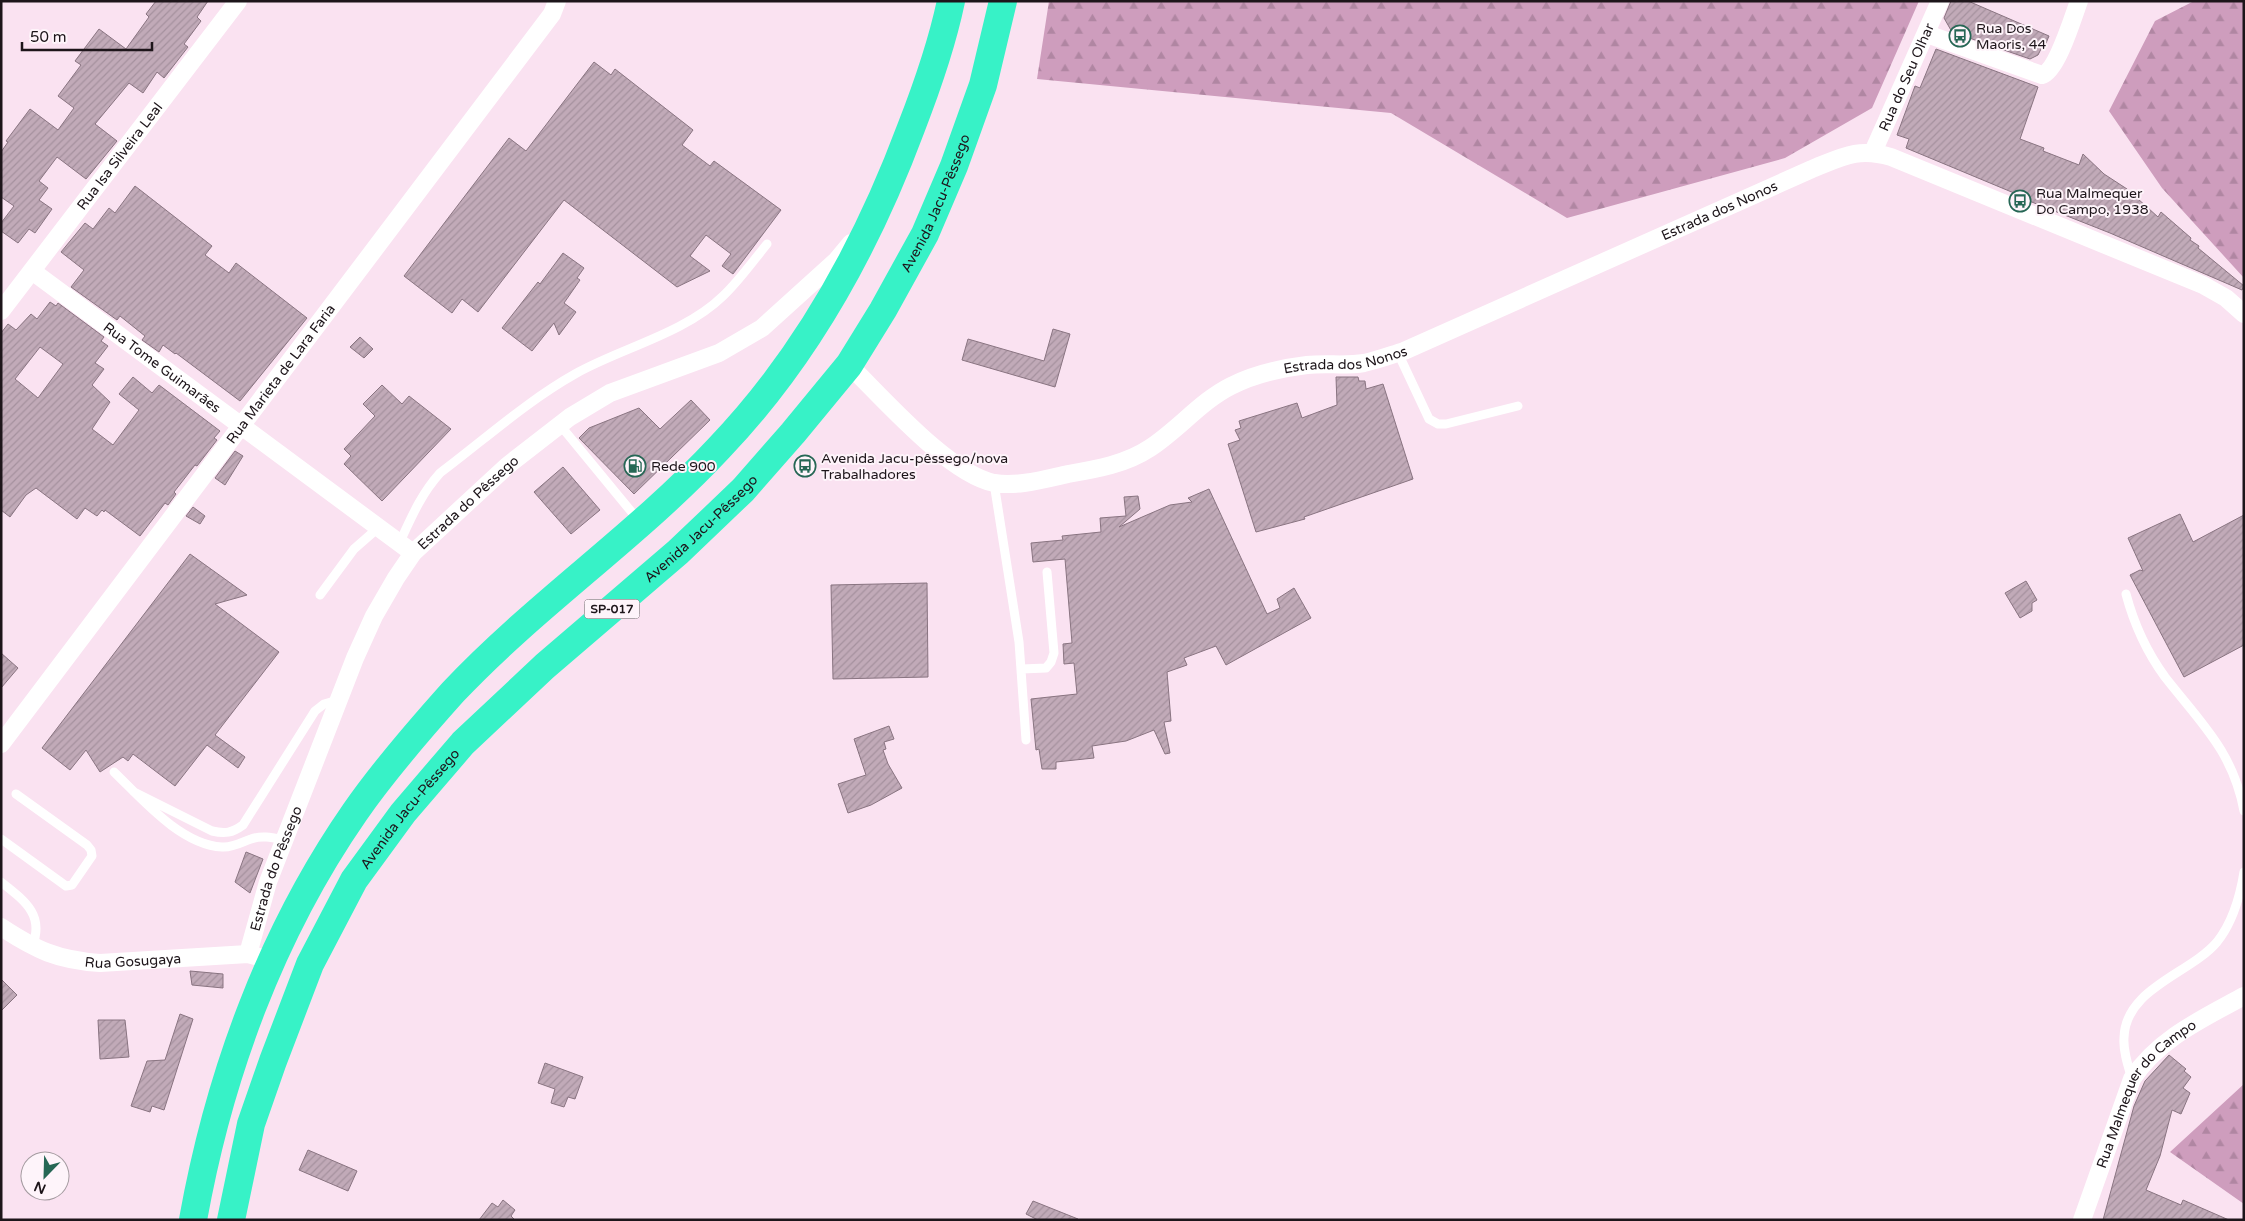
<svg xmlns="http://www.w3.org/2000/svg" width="2245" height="1221" font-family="'Varela Round',sans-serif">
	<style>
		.forest { fill: url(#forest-firs) }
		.building { fill: url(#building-hatch); stroke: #897481; fill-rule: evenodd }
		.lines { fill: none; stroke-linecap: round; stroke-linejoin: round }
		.lane { stroke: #fff; stroke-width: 9 }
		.street { stroke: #fff; stroke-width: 18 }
		.highway { stroke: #37f2c7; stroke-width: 28 }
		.labels { text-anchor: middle; stroke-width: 4; stroke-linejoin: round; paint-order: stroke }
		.shield { fill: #fef4fa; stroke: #60585d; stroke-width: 1 }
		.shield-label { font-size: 12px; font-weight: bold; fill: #1d151a }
		.poi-label { font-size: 14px; fill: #1d151a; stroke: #fef4fa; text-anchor: start }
		.street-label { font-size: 14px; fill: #1d151a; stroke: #fef4fa }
	</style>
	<defs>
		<pattern id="forest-firs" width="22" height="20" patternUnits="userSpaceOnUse" patternTransform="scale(1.25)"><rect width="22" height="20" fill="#ce9dbd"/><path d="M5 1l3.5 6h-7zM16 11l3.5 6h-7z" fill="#b086a2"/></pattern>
		<pattern id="building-hatch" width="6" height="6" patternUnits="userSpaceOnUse" patternTransform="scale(1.25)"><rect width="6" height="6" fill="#c1aab8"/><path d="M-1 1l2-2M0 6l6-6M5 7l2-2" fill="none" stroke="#a5919e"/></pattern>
	</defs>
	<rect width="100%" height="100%" fill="#fae2f1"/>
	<path class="forest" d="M 1049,1 L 1919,1 L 1872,108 L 1785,158 L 1567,218 L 1391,113 L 1037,79 Z
		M 2194,1 L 2244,1 L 2244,278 L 2162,188 L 2109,111 L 2155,21 Z
		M 2244,1084 L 2244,1204 L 2170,1152 Z"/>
	<path class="building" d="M 156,1 L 208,1 L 197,17 L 201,21 L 184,44 L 188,47 L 164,78 L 157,72 L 143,93 L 129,83 L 95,124 L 117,141 L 86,179 L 57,157 L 39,181 L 48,188 L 39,200 L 52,209 L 35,233 L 29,229 L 18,243 L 1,231 L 1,223 L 14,206 L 1,197 L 1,152 L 8,142 L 6,141 L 30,109 L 58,130 L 74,108 L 58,96 L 81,65 L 75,61 L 99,29 L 126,49 L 149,17 L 146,14 Z
		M 1951,1 L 1968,1 L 2049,36 L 2044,48 L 2042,47 L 2038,55 L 2030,59 L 1952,32 L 1944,18 Z
		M 1936,49 L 2038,87 L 2020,139 L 2044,148 L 2043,151 L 2079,165 L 2083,154 L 2104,174 L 2127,189 L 2158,217 L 2161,212 L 2191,238 L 2190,240 L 2199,246 L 2198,248 L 2244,286 L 2242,290 L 2110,233 L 2014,195 L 2014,193 L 1906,148 L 1909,139 L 1897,135 L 1915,86 L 1920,88 Z
		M 594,62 L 611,75 L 615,69 L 693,130 L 682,145 L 710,166 L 714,161 L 781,210 L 733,274 L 722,266 L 731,254 L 706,235 L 690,256 L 710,271 L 677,287 L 564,200 L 478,312 L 462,299 L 452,313 L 404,276 L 509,138 L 526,151 Z
		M 135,186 L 212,246 L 205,255 L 229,273 L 236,263 L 307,318 L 240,401 L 176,353 L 175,354 L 163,345 L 159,352 L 142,340 L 145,336 L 120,316 L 117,320 L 71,287 L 84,270 L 61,252 L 85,223 L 93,229 L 109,208 L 115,213 Z
		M 563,253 L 584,268 L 577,278 L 580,280 L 564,303 L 576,312 L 559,335 L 554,323 L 532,351 L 502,328 L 538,282 L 540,284 Z
		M 50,302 L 56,306 L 58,303 L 104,337 L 101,341 L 108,346 L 95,363 L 104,369 L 92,385 L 110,402 L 92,429 L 113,445 L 139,410 L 119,394 L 133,377 L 152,393 L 159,385 L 220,431 L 214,438 L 217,440 L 197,466 L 195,465 L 174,492 L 176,494 L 168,505 L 165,503 L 140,536 L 105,510 L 104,512 L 102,510 L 97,516 L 85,508 L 77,519 L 36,488 L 26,495 L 10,517 L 1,510 L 1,333 L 8,324 L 16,330 L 31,314 L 37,319 ZM 40,347 L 63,364 L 38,398 L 15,379 Z
		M 1053,329 L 1070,334 L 1055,387 L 962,360 L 968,339 L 1044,361 Z
		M 360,337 L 373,349 L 364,358 L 350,347 Z
		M 1336,377 L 1358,377 L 1359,381 L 1365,381 L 1366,389 L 1383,384 L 1413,479 L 1304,517 L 1305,519 L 1256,532 L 1228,444 L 1240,440 L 1235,430 L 1241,428 L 1239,421 L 1297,403 L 1302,418 L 1337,405 Z
		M 382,385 L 402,404 L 409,396 L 451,429 L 382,501 L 344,464 L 351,456 L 344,449 L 375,416 L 363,404 Z
		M 691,400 L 710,420 L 634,494 L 579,438 L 589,428 L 639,408 L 660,429 Z
		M 235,451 L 243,456 L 225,485 L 215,478 Z
		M 563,467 L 600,510 L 571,534 L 534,492 Z
		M 1209,489 L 1267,614 L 1280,608 L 1277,599 L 1294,588 L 1311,618 L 1226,665 L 1216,646 L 1184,658 L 1187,665 L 1167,672 L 1171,721 L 1164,722 L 1170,753 L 1165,754 L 1154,730 L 1126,741 L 1092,746 L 1094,758 L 1056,762 L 1056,769 L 1042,769 L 1039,749 L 1036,750 L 1031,699 L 1077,694 L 1074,663 L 1064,664 L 1063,644 L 1072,643 L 1065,559 L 1033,562 L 1031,543 L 1063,540 L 1062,536 L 1101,532 L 1100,518 L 1126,516 L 1124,497 L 1138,496 L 1140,509 L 1119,527 L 1170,505 L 1192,502 L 1188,498 Z
		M 193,507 L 205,516 L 200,524 L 186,516 Z
		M 2180,514 L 2193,542 L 2244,515 L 2244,645 L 2184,677 L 2130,575 L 2140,570 L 2143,571 L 2128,538 Z
		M 190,554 L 247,595 L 215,604 L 279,652 L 215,735 L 245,757 L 238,768 L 207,745 L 175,786 L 133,754 L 128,761 L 123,757 L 100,772 L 86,750 L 70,770 L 42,748 Z
		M 2026,581 L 2037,600 L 2032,603 L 2032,611 L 2020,618 L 2005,593 Z
		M 927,583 L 928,677 L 833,679 L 831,585 Z
		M 1,653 L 18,668 L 1,688 Z
		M 889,726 L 894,739 L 884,742 L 886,749 L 883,750 L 888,764 L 902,788 L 871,805 L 848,813 L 838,784 L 866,775 L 854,739 Z
		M 246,852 L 263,859 L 250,893 L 235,882 Z
		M 190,971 L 223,974 L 223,988 L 192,985 Z
		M 1,979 L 17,995 L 1,1011 Z
		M 180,1014 L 193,1019 L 164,1110 L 152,1106 L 150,1112 L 131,1106 L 147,1061 L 165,1060 Z
		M 98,1020 L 125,1020 L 129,1057 L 100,1059 Z
		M 2169,1055 L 2186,1069 L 2184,1071 L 2191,1077 L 2183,1088 L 2190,1093 L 2181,1114 L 2172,1110 L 2160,1156 L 2146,1190 L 2181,1205 L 2183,1200 L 2229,1220 L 2103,1220 L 2134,1106 L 2145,1081 Z
		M 545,1063 L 583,1077 L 575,1099 L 568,1097 L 564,1107 L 551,1103 L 555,1089 L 538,1083 Z
		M 308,1150 L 357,1171 L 348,1191 L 299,1170 Z
		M 503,1200 L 515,1210 L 511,1216 L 515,1220 L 479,1220 L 492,1203 L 498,1207 Z
		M 1033,1201 L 1078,1219 L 1078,1220 L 1038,1220 L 1026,1214 Z"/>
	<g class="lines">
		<path class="lane" d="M 1398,353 L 1429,419 L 1438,424 L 1446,424 L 1518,406
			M 560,425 L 639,521
			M 994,483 L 1019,642 L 1026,740
			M 399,544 C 411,518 421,494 440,473 C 484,440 527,401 575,374 C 621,348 684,334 723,296 C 739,281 753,261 767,244
			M 2126,594 C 2134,624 2146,651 2165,677 C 2200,722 2233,751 2244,811
			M 320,595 L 354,549 L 378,528
			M 1022,669 L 1046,668 L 1051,662 L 1054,653 L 1047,572
			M 114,772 C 142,799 181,845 222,847 C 233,848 242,842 251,839 C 262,835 274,838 285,840
			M 134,792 L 212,831 C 225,834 232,833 243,825 L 315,711 L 324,704 L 338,700
			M 1,839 L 66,886 L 72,885 L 92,856 L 91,850 L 87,845 L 16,794
			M 1,882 C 25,901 45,915 32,947
			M 2132,1079 C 2128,1066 2123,1051 2124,1038 C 2125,988 2190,974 2217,942 C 2233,922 2240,897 2244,872"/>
		<g class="street">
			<path d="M 1927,34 L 2042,75 C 2057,71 2073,17 2079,1"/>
			<path id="s1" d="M 1873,152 L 1940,1"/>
			<path id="s2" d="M 32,271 L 413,553"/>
			<path id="s3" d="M 1,311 L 238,1"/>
			<path id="s4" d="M 849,365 C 883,398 949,474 994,483 C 1018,487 1045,479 1068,474 C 1097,469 1126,464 1150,448 C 1179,429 1201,401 1231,386 C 1254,374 1282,368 1307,365 C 1326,363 1346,366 1364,363 C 1378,360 1391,355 1404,351 L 1812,169 C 1842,157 1858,147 1891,157 L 2203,285 L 2226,298 L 2244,314"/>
			<path id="s5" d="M 1,744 L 552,14 L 557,1"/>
			<path id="s6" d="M 1,927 C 36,950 57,960 100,963 L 248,954 L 259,957"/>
			<path id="s7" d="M 248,954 L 268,882 L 355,658 L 374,616 L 396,578 L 413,553 L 507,466 L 570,417 L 610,393 L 719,353 L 762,328 L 836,261 L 851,243"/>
			<path id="s8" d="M 2082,1220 L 2132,1079 C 2158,1039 2202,1019 2244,996"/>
		</g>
		<g class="highway">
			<path d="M 193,1220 C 219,1075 271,933 355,812 C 384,770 419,730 453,692 C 536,604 637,536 719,448 C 807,356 867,246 911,128 C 927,87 942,44 951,1"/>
			<path id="s9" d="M 231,1220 L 251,1124 L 273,1061 L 310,964 L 354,880 L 403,813 L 463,743 L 545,666 L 678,552 L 743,490 L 793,433 L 849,365 L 883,310 L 925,234 L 954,166 L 983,85 L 1003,1"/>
		</g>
	</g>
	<defs>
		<g id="bus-ring" transform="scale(1.125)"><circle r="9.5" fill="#fef4fa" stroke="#266755" stroke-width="1.5"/><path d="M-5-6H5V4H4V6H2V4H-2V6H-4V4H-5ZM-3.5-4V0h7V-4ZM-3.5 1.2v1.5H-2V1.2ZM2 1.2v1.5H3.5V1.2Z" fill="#266755"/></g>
		<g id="fuel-ring" transform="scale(1.125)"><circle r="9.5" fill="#fef4fa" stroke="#266755" stroke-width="1.5"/><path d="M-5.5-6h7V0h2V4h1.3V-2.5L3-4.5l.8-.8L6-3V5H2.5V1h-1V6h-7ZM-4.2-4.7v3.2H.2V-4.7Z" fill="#266755"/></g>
	</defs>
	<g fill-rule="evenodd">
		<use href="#bus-ring" x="1960" y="36"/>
		<use href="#bus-ring" x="2020" y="201"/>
		<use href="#fuel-ring" x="635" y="466"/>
		<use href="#bus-ring" x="805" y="466"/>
	</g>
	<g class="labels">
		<rect class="shield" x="584.5" y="599.5" width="55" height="19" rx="4"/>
		<g class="shield-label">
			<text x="612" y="613">SP-017</text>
		</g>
		<g class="poi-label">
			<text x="1976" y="33">Rua Dos<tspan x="1976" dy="16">Maoris, 44</tspan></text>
			<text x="2036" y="198">Rua Malmequer<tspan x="2036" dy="16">Do Campo, 1938</tspan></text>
			<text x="821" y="463">Avenida Jacu-pêssego/nova<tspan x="821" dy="16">Trabalhadores</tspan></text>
			<text x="651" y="471">Rede 900</text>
		</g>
		<g class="street-label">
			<text dy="5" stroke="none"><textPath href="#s1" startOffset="82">Rua do Seu Olhar</textPath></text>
			<text dy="5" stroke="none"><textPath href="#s3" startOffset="195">Rua Isa Silveira Leal</textPath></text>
			<text dy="5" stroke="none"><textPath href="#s9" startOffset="1264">Avenida Jacu-Pêssego</textPath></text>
			<text dy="5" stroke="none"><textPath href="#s4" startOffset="976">Estrada dos Nonos</textPath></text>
			<text dy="5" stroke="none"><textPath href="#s4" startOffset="571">Estrada dos Nonos</textPath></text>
			<text dy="5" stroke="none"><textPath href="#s2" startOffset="162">Rua Tome Guimarães</textPath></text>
			<text dy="5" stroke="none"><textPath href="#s5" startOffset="464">Rua Marieta de Lara Faria</textPath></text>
			<text dy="5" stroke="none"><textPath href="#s7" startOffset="510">Estrada do Pêssego</textPath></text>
			<text dy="5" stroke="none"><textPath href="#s9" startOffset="859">Avenida Jacu-Pêssego</textPath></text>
			<text dy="5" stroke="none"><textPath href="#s9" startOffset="454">Avenida Jacu-Pêssego</textPath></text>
			<text dy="5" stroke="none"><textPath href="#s7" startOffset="90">Estrada do Pêssego</textPath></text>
			<text dy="5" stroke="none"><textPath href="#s6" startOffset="140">Rua Gosugaya</textPath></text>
			<text dy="5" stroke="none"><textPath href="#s8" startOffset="145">Rua Malmequer do Campo</textPath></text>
		</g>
	</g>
	<rect width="2245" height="1221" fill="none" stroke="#1d151a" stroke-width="5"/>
	<g transform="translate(45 1176) rotate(203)"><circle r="24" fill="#fef4fa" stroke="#a49ba0"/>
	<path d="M0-4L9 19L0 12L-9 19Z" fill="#266755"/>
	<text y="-8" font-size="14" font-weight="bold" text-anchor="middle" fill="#1d151a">N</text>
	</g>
	<path d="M22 42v8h130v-8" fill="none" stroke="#1d151a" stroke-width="2.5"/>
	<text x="30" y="42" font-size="15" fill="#1d151a" stroke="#fef4fa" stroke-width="4" paint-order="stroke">50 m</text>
</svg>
